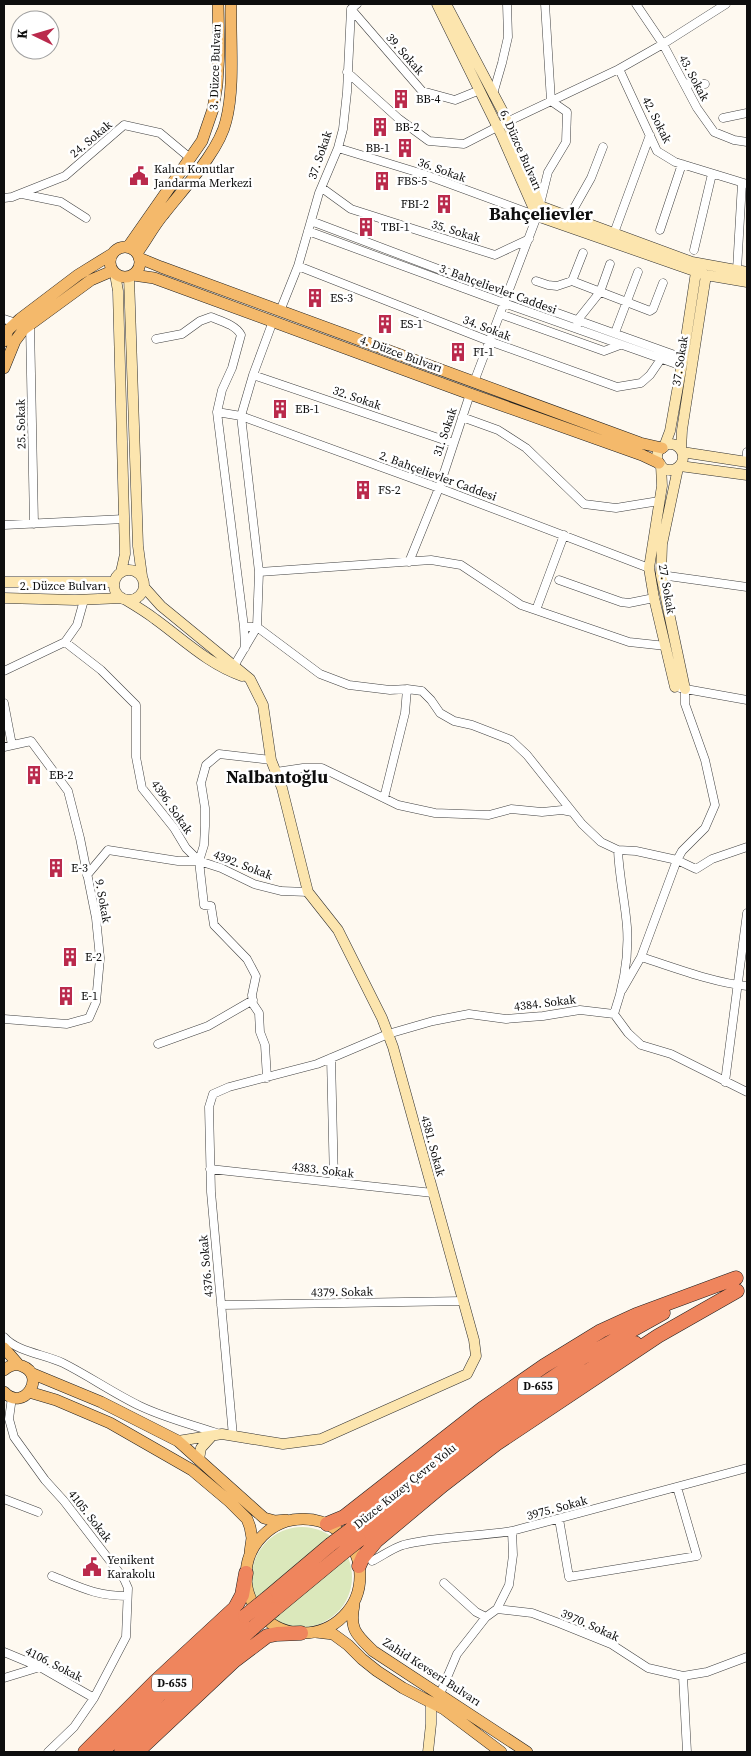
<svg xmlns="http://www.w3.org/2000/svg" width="751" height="1756" font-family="'Source Serif 4',serif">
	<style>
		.green { fill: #dbe8bb }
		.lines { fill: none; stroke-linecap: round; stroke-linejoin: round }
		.street-casing { stroke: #414141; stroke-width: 9 }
		.secondary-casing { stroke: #303030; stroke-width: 11 }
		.primary-casing { stroke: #1f1f1f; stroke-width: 12 }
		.highway-casing { stroke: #1f1f1f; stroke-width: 15 }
		.street { stroke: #fff; stroke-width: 8 }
		.secondary { stroke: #fce5ae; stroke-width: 10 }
		.primary { stroke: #f4b96b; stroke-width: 11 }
		.highway { stroke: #ef855d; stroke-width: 14 }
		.highway-bridge-casing { stroke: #1f1f1f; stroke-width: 15; stroke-linecap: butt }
		.highway-bridge { stroke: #ef855d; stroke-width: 14 }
		.labels { text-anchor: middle; stroke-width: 5; stroke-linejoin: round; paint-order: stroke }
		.shield { fill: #fff; stroke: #565656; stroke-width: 1 }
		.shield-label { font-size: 11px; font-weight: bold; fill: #0e0e0e }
		.street-label { font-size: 12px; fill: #0e0e0e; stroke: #fff }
		.poi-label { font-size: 12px; fill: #0e0e0e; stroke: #fff; text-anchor: start }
		.district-label { font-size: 18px; font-weight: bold; fill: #0e0e0e; stroke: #fff }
	</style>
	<rect width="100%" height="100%" fill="#fef9f0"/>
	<path class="green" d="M252 1577a50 50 0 1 1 100 0a50 50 0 1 1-100 0Z"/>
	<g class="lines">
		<g class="street-casing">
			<path id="street" d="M 636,4 L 663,44 L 697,108 L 714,132 L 734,140 L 747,142
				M 351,9 L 422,91 L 455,100 L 480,90
				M 619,69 L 657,151 L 675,162 L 747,184
				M 347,72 L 399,119 L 429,141 L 464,144 L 507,122 L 619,69 L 663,44 L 726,4
				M 684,83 L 705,84
				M 493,94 L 502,63 L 508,37 L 507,4
				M 723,118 L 747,113
				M 338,148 L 423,174 L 537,216
				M 322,188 L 351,209 L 495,255 L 529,239
				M 22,194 L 61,202 L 86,218
				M 4,198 L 12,197 L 65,176 L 124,125 L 160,133 L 190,158
				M 569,217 L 591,178 L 603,147
				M 311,221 L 507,295 L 683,358
				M 660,230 L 682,164
				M 308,231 L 504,303 L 682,366
				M 614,233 L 650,135
				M 694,250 L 712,174
				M 298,266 L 489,341 L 617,387 L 641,383 L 650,375 L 661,359
				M 737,270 L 742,183
				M 536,281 L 548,285 L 557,286 L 572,281 L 650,311 L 653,309 L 663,283
				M 572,281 L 583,253
				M 280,311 L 298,266 L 319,193 L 338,148 L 343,129 L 347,92 L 351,9 L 357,4
				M 500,314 L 604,351 L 620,345
				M 4,319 L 16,323
				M 30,324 L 34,524
				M 577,325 L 580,317 L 600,292 L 610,264
				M 616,330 L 638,272
				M 156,339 L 182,334 L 200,321 L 211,317 C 221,321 236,325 241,335 L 232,368 L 222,390 L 217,412 L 244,627 L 245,648
				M 253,375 L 453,443
				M 474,382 L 537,216 L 548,172 L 566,142 L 567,112 L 551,101 L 545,4
				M 217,412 L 241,416 L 439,488 L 649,568
				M 462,417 L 498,430 L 526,448 L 584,504 L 616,508 L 659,501
				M 746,462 L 747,452
				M 4,525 L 124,519
				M 409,562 L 439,488 L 470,394
				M 259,572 L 431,560 L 461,565 L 521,605 L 629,642 L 666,646
				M 661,575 L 747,587
				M 559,580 L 621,602 L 629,603 L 654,598
				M 536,610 L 564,535
				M 244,627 L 257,627 L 320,674 L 349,685 L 390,690 L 407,689 L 422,691 L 431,700 L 440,713 L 454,721 L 472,725 L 511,740 L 527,755 L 582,824 L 601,842 L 618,850 L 636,851 L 677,860 L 696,869 L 712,859 L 747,847
				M 65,642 L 101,670 L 136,705 L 136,757 L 142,788 L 174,828 L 186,848 L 199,861
				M 230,669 L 234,666 L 257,627 L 259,572 L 241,416 L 253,375 L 273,321
				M 4,671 L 65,642 L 77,625 L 84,600
				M 680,688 L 747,700
				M 4,703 L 12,745
				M 4,747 L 31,741 L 68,791 L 80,838 L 96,918 L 100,958 L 96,1002 L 89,1018 L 67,1024 L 4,1019
				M 276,772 L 303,768 L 322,768 L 398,805 L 435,813 L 489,815 L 511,809 L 542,812 L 562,810 L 572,812
				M 384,798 L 405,713 L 407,689
				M 87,875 L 108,850 L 178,861 L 199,861 L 221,868 L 254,884 L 281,891 L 308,892
				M 641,957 C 673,967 714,983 747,986
				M 622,990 L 641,957 L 677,860 L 682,851 L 705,828 L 715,805 L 705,760 L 685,704 L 685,689
				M 614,1014 C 623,988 629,956 627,927 C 625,901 619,876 618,850
				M 158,1044 L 208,1026 L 253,1000
				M 331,1058 L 334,1182
				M 267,1078 L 265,1045 L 260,1032 L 259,1013 L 253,1004 L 252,995 L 256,976 L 247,959 L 214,925 L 211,906 L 204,905 L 199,861 L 204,845 L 205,826 L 205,808 L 201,783 L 206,765 L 219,754 L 271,760
				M 725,1082 L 747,913
				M 210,1169 L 433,1193
				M 221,1305 L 463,1301
				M 4,1337 C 17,1352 44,1354 63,1363 C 89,1376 113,1393 140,1406 C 165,1418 193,1425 220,1434
				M 12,1397 L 9,1419 L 14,1437 L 45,1480 L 64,1501 L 124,1579 L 128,1588 L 126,1637 L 94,1698 L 74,1727 L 48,1752
				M 233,1436 L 211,1192 L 209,1107 L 213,1094 L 229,1087 L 317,1064 L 388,1034 L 433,1021 L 469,1014 L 506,1019 L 543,1016 L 580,1010 L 614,1014 L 628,1033 L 641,1045 L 671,1054 L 747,1092
				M 4,1499 L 38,1512
				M 559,1519 L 569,1577 L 697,1556 L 677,1487
				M 512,1531 L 513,1555 L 509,1585 L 497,1609 L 532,1613 L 559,1623 L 611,1644 L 648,1668 L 683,1676 L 687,1752
				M 372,1561 C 382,1556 393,1548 403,1545 C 439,1536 476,1537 512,1531 L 747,1468
				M 52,1576 C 80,1587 96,1596 127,1596
				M 444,1583 L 476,1612 L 486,1617
				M 4,1652 L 40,1667 L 94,1698
				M 683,1676 L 707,1672 L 747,1657
				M 4,1678 L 40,1667
				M 440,1694 L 457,1654 L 486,1617 L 497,1609"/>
		</g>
		<g class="secondary-casing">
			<path id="secondary" d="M 437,4 L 501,134 L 537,216 L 706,275 L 747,282
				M 446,4 L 504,114 L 540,206 L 692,262 L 747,272
				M 115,274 L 118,291 L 125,554 L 121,572
				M 129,277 L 138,546 L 142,576
				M657 457a13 13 0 1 1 26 0a13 13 0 1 1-26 0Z
				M 664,447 L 670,431 L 683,358 L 696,272
				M 681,450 L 682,430 L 706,275
				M 682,452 L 747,462
				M 661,465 L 662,486 L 649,568 L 654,598 L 675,687
				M 680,466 L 747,475
				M 678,468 L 662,544 L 661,575 L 685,689
				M114 585a15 15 0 1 1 30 0a15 15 0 1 1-30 0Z
				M 4,582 L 114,582
				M 144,587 L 161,606 L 250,679 L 263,705 L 271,760 L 282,788 L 308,892 L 338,930 L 382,1018 L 393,1047 L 474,1340 L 476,1356 L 467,1374 L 321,1439 L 283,1444 L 222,1434 L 178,1441
				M 4,598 L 75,600 L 122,598
				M 126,600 C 136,606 146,612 155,619 C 184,640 208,664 242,676
				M 199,1459 L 201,1448 L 211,1437
				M 428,1752 L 431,1724 L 431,1703"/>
		</g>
		<g class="primary-casing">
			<path id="primary" d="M110 262a15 15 0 1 1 30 0a15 15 0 1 1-30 0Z
				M 128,247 L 202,141 L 213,109 L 217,85 L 219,53 L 218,4
				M 137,253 C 146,241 153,227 163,215 C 182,190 219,152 226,121 C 235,87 230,40 231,4
				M 139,258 L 161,267 L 640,443 L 662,448
				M 133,275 L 154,278 L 470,394 L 642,455 L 659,463
				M 4,341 L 8,330 L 20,319 L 78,275 L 112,254
				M 4,368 L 15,341 L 24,329 L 91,280 L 112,271
				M 4,1348 L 18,1364
				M 4,1370 C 9,1366 15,1363 22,1366 C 47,1375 24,1413 4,1392
				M 31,1373 L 101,1402 L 178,1441 L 264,1518 L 275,1521 L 286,1520
				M 29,1392 L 56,1400 L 110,1423 L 192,1470 L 230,1502 L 247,1519 L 250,1527 L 252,1538 L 250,1552
				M246 1576a57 57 0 1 1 114 0a57 57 0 1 1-114 0Z
				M 354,1605 C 349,1630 357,1635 373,1651 L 527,1752
				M 316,1632 L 333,1634 L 348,1645 L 362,1659 L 377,1671 L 403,1688 L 444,1709 L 501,1752"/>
		</g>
		<g class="highway-casing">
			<path id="highway" d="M 327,1524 L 344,1517 L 482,1409 L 544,1366 L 601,1331 L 636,1315 L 736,1278
				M 350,1530 L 489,1420 L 582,1358 L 663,1313
				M 359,1540 C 388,1516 417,1490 447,1467 C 507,1422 569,1380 635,1343
				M 359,1566 L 363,1557 L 376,1541 L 443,1485 L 496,1444 L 658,1336 L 737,1291
				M 266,1599 L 330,1545
				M 275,1609 L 339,1556
				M 85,1752 L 155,1682 L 235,1608 L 242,1595 L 246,1573
				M 102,1752 L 160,1694 L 245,1616
				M 121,1752 L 173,1701 L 255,1626
				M 137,1752 L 234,1661 L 267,1636 L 277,1634 L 301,1633"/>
		</g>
		<use href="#street" class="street"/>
		<use href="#secondary" class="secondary"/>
		<use href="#primary" class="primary"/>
		<use href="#highway" class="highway"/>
		<g class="highway-bridge-casing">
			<path id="highway-bridge" d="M 330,1545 L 350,1530
				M 339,1556 L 359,1540
				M 245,1616 L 266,1599
				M 255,1626 L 275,1609"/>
		</g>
		<use href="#highway-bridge" class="highway-bridge"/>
	</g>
	<defs>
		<g id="building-bare" transform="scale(1.5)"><path d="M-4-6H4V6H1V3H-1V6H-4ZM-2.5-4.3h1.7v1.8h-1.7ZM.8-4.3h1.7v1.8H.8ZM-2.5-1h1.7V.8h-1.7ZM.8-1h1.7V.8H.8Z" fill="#ba2a4c" stroke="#fff" stroke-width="2.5" paint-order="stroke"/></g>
		<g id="civic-bare" transform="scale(1.5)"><path d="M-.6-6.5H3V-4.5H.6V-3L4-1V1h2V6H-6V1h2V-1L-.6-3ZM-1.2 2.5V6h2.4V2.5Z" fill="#ba2a4c" stroke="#fff" stroke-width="2.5" paint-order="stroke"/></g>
	</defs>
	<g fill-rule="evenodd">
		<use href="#building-bare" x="401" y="99"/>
		<use href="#building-bare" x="380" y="127"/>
		<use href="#building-bare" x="405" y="148"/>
		<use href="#civic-bare" x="139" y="176"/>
		<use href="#building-bare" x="382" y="181"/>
		<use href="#building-bare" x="444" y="204"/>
		<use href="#building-bare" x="366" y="227"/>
		<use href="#building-bare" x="315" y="298"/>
		<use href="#building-bare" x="385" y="324"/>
		<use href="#building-bare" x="458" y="352"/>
		<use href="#building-bare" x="280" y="409"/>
		<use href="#building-bare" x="363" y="490"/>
		<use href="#building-bare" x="34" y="775"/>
		<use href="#building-bare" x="56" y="868"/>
		<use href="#building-bare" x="70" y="957"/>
		<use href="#building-bare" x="66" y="996"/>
		<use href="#civic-bare" x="92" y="1567"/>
	</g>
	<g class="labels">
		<g class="shield">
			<rect x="518" y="1377.5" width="40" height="17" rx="4"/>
			<rect x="152" y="1674.5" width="40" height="17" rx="4"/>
		</g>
		<g class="shield-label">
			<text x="538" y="1390">D-655</text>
			<text x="172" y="1687">D-655</text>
		</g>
		<g class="street-label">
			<text transform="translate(405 54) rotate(49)" y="4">39. Sokak</text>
			<text transform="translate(215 67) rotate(-88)" y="4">3. Düzce Bulvarı</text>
			<text transform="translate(694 78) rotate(62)" y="4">43. Sokak</text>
			<text transform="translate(657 120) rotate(63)" y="4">42. Sokak</text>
			<text transform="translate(91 139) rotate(-40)" y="4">24. Sokak</text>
			<text transform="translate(521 150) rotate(66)" y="4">6. Düzce Bulvarı</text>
			<text transform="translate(320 155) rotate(-71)" y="4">37. Sokak</text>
			<text transform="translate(442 170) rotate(20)" y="4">36. Sokak</text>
			<text transform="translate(456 231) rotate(17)" y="4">35. Sokak</text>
			<text transform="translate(498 289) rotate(20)" y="4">3. Bahçelievler Caddesi</text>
			<text transform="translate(487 328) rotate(21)" y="4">34. Sokak</text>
			<text transform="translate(401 354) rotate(20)" y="4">4. Düzce Bulvarı</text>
			<text transform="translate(680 361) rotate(-81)" y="4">37. Sokak</text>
			<text transform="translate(357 398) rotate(19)" y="4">32. Sokak</text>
			<text transform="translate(21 424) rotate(-91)" y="4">25. Sokak</text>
			<text transform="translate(445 432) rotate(-71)" y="4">31. Sokak</text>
			<text transform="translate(438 476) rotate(20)" y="4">2. Bahçelievler Caddesi</text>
			<text x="63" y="590">2. Düzce Bulvarı</text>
			<text transform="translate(667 589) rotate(80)" y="4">27. Sokak</text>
			<text transform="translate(172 807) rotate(55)" y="4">4396. Sokak</text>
			<text transform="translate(243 865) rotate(21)" y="4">4392. Sokak</text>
			<text transform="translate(103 901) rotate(80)" y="4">9. Sokak</text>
			<text transform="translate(545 1003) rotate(-7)" y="4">4384. Sokak</text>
			<text transform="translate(433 1146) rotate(75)" y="4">4381. Sokak</text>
			<text transform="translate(323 1170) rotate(7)" y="4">4383. Sokak</text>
			<text transform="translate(206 1266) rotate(-95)" y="4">4376. Sokak</text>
			<text transform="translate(342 1292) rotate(-1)" y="4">4379. Sokak</text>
			<text transform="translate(405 1486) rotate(-39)" y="4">Düzce Kuzey Çevre Yolu</text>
			<text transform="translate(557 1508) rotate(-15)" y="4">3975. Sokak</text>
			<text transform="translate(90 1516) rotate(52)" y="4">4105. Sokak</text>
			<text transform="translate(590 1625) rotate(24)" y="4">3970. Sokak</text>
			<text transform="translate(54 1664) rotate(27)" y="4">4106. Sokak</text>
			<text transform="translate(432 1672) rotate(33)" y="4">Zahid Kevseri Bulvarı</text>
		</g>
		<g class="poi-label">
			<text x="416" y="103">BB-4</text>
			<text x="395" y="131">BB-2</text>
			<text x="390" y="152" text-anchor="end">BB-1</text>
			<text x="154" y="173">Kalıcı Konutlar<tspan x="154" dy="14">Jandarma Merkezi</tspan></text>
			<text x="397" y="185">FBS-5</text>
			<text x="429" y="208" text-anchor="end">FBI-2</text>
			<text x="381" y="231">TBI-1</text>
			<text x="330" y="302">ES-3</text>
			<text x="400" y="328">ES-1</text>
			<text x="473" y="356">FI-1</text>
			<text x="295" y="413">EB-1</text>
			<text x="378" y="494">FS-2</text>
			<text x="49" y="779">EB-2</text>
			<text x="71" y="872">E-3</text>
			<text x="85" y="961">E-2</text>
			<text x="81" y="1000">E-1</text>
			<text x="107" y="1564">Yenikent<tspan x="107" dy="14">Karakolu</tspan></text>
		</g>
		<g class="district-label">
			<text x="541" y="220">Bahçelievler</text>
			<text x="277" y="783">Nalbantoğlu</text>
		</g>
	</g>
	<rect width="751" height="1756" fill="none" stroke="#0e0e0e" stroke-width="10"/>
	<g transform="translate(35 35) rotate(275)"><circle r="24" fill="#ffffff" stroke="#9f9f9f"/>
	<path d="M0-4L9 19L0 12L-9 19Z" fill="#ba2a4c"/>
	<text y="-8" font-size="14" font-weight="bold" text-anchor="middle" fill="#0e0e0e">K</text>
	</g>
</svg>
